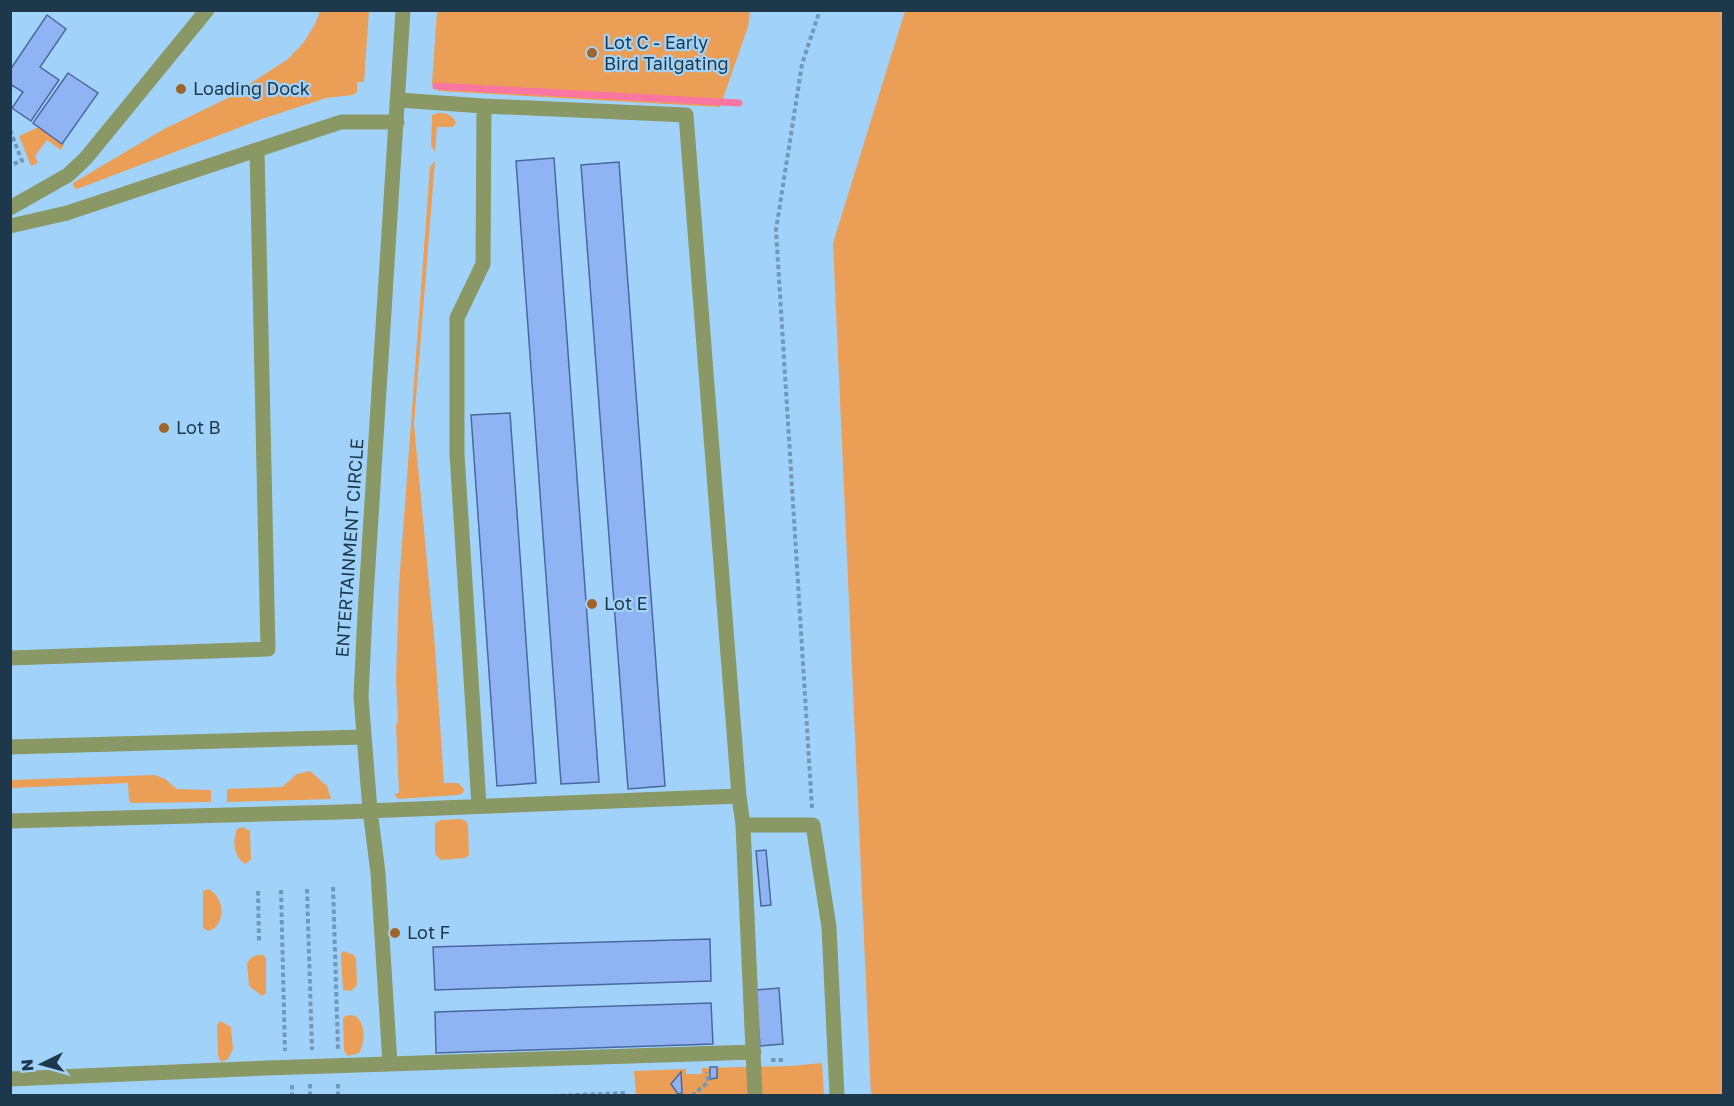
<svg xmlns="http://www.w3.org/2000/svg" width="1734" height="1106" font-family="'Golos Text',sans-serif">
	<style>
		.green { fill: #eb9e56 }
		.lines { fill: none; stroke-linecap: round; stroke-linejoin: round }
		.stream { stroke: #fa76a0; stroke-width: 7 }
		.building { fill: #90b3f3; stroke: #4a689f; stroke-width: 1.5 }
		.path { stroke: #719aba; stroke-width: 4; stroke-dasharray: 4.5 3; stroke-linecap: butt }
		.minor { stroke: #899865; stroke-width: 15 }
		.poi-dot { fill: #a16428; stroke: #a1d3fa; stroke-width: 2 }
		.labels { text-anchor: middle; stroke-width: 4.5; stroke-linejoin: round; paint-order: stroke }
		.poi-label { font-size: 18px; fill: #1d384b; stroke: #a1d3fa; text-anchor: start }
		.street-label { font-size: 18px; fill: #1d384b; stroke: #a1d3fa }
	</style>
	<rect width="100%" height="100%" fill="#a1d3fa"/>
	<path class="green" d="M 320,11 L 369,11 L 364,82 L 357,82 L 357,92 L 353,95 L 326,98 L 259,120 L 77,189 L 74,188 L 73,183 L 164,129 L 228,98 L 288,59 L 304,42 L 315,24 Z
		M 437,11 L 437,10 L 750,11 L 748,27 L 720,107 L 439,91 L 432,84 Z
		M 905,11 L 1721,11 L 1724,35 L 1723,1095 L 871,1095 L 833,243 Z
		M 438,113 C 446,113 453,114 456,123 L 453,127 L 437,127 L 435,152 L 431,145 L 432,115 Z
		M 39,127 L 64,145 L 61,150 L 47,140 L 35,156 L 38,163 L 31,166 L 19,136 Z
		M 435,161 L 414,424 L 435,647 L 444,783 L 458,783 L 464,789 L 463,793 L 458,795 L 398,799 L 394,794 L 399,793 L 396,725 L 398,721 L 396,680 L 399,585 L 430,167 Z
		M 310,771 L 327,786 L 331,799 L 227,802 L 227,789 L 282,787 L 297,774 Z
		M 155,775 L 165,779 L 177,789 L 211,790 L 211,802 L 131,803 L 129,800 L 128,783 L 11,788 L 11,780 Z
		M 461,819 L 466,821 L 468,825 L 469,855 L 465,858 L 441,860 L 435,854 L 435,823 L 441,820 Z
		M 243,827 L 250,831 L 251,859 L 246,864 C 234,859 232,841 237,829 Z
		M 208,889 C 225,896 227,926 208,931 L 203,928 L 203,891 Z
		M 343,951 L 354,955 L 356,959 L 357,985 L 351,991 L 343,990 L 341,954 Z
		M 257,955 L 263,955 L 266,958 L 266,993 L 262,996 L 249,986 L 247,963 L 252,957 Z
		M 352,1015 C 366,1018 366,1043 359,1053 L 348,1056 L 344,1051 L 343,1019 L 345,1016 Z
		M 220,1021 L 231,1027 L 233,1049 L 228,1059 L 222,1062 L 220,1060 L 218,1056 L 217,1025 Z
		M 822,1063 L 824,1095 L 636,1095 L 634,1071 L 686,1069 L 686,1074 L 702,1074 L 702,1068 L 790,1066 Z"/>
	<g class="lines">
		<path class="stream" d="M 436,86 L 739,103"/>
	</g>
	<path class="building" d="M 47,15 L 66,29 L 40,67 L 59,80 L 31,121 L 12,108 L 23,92 L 10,84 L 10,70 Z
		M 68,73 L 98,93 L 62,144 L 33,123 Z
		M 554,158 L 599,782 L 561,784 L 516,161 Z
		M 619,162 L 665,786 L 628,789 L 581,165 Z
		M 510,413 L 536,783 L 497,786 L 471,415 Z
		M 766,850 L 771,905 L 761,906 L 756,851 Z
		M 710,939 L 711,981 L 435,990 L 433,947 Z
		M 779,988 L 783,1044 L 760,1046 L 755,990 Z
		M 711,1003 L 713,1044 L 436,1053 L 435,1012 Z
		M 710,1067 L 717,1067 L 717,1078 L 710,1079 Z
		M 681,1072 L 682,1093 L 678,1094 L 671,1084 Z"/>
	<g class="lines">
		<path class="path" d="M 10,130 L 22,161 L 10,165
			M 812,808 L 776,230 L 802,64 L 820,10
			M 333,887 L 338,1049
			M 307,889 L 312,1050
			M 281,890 L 285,1051
			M 258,891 L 259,941
			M 771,1060 L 783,1060
			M 310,1084 L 310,1096
			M 292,1085 L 292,1096
			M 338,1096 L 338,1083
			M 553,1096 L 625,1093
			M 692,1096 L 708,1082 L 707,1072"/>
		<path class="minor" d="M 398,100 L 484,106
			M 10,208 L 68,175 L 86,158 L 207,10
			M 10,226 L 67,213 L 94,204 L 341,122 L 397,122
			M 10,658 L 268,649 L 257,150
			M 10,747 L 363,737
			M 479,806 L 457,454 L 457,318 L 483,264 L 484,106 L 686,115 L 739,796 L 743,825 L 755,1096
			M 10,821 L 341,812 L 739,796
			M 743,825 L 813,825 L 829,927 L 837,1096
			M 390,1064 L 378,873 L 370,810 L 361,697 L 365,613 L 403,10
			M 10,1079 L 267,1068 L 754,1052"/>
	</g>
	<g class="poi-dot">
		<circle cx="592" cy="53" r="6"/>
		<circle cx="181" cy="89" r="6"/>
		<circle cx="164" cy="428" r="6"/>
		<circle cx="592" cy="604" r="6"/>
		<circle cx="395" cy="933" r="6"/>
	</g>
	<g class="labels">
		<g class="poi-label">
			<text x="604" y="49">Lot C - Early<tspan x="604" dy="21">Bird Tailgating</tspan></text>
			<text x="193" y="95">Loading Dock</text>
			<text x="176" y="434">Lot B</text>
			<text x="604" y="610">Lot E</text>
			<text x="407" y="939">Lot F</text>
		</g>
		<g class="street-label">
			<text transform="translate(350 548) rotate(-86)" y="6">ENTERTAINMENT CIRCLE</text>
		</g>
	</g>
	<rect width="1734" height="1106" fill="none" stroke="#1d384b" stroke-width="24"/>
	<g transform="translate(42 1064) rotate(265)" stroke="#a1d3fa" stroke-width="4.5" paint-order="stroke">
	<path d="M0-4.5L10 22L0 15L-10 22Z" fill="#1d384b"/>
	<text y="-9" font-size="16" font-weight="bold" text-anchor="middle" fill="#1d384b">N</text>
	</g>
</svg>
